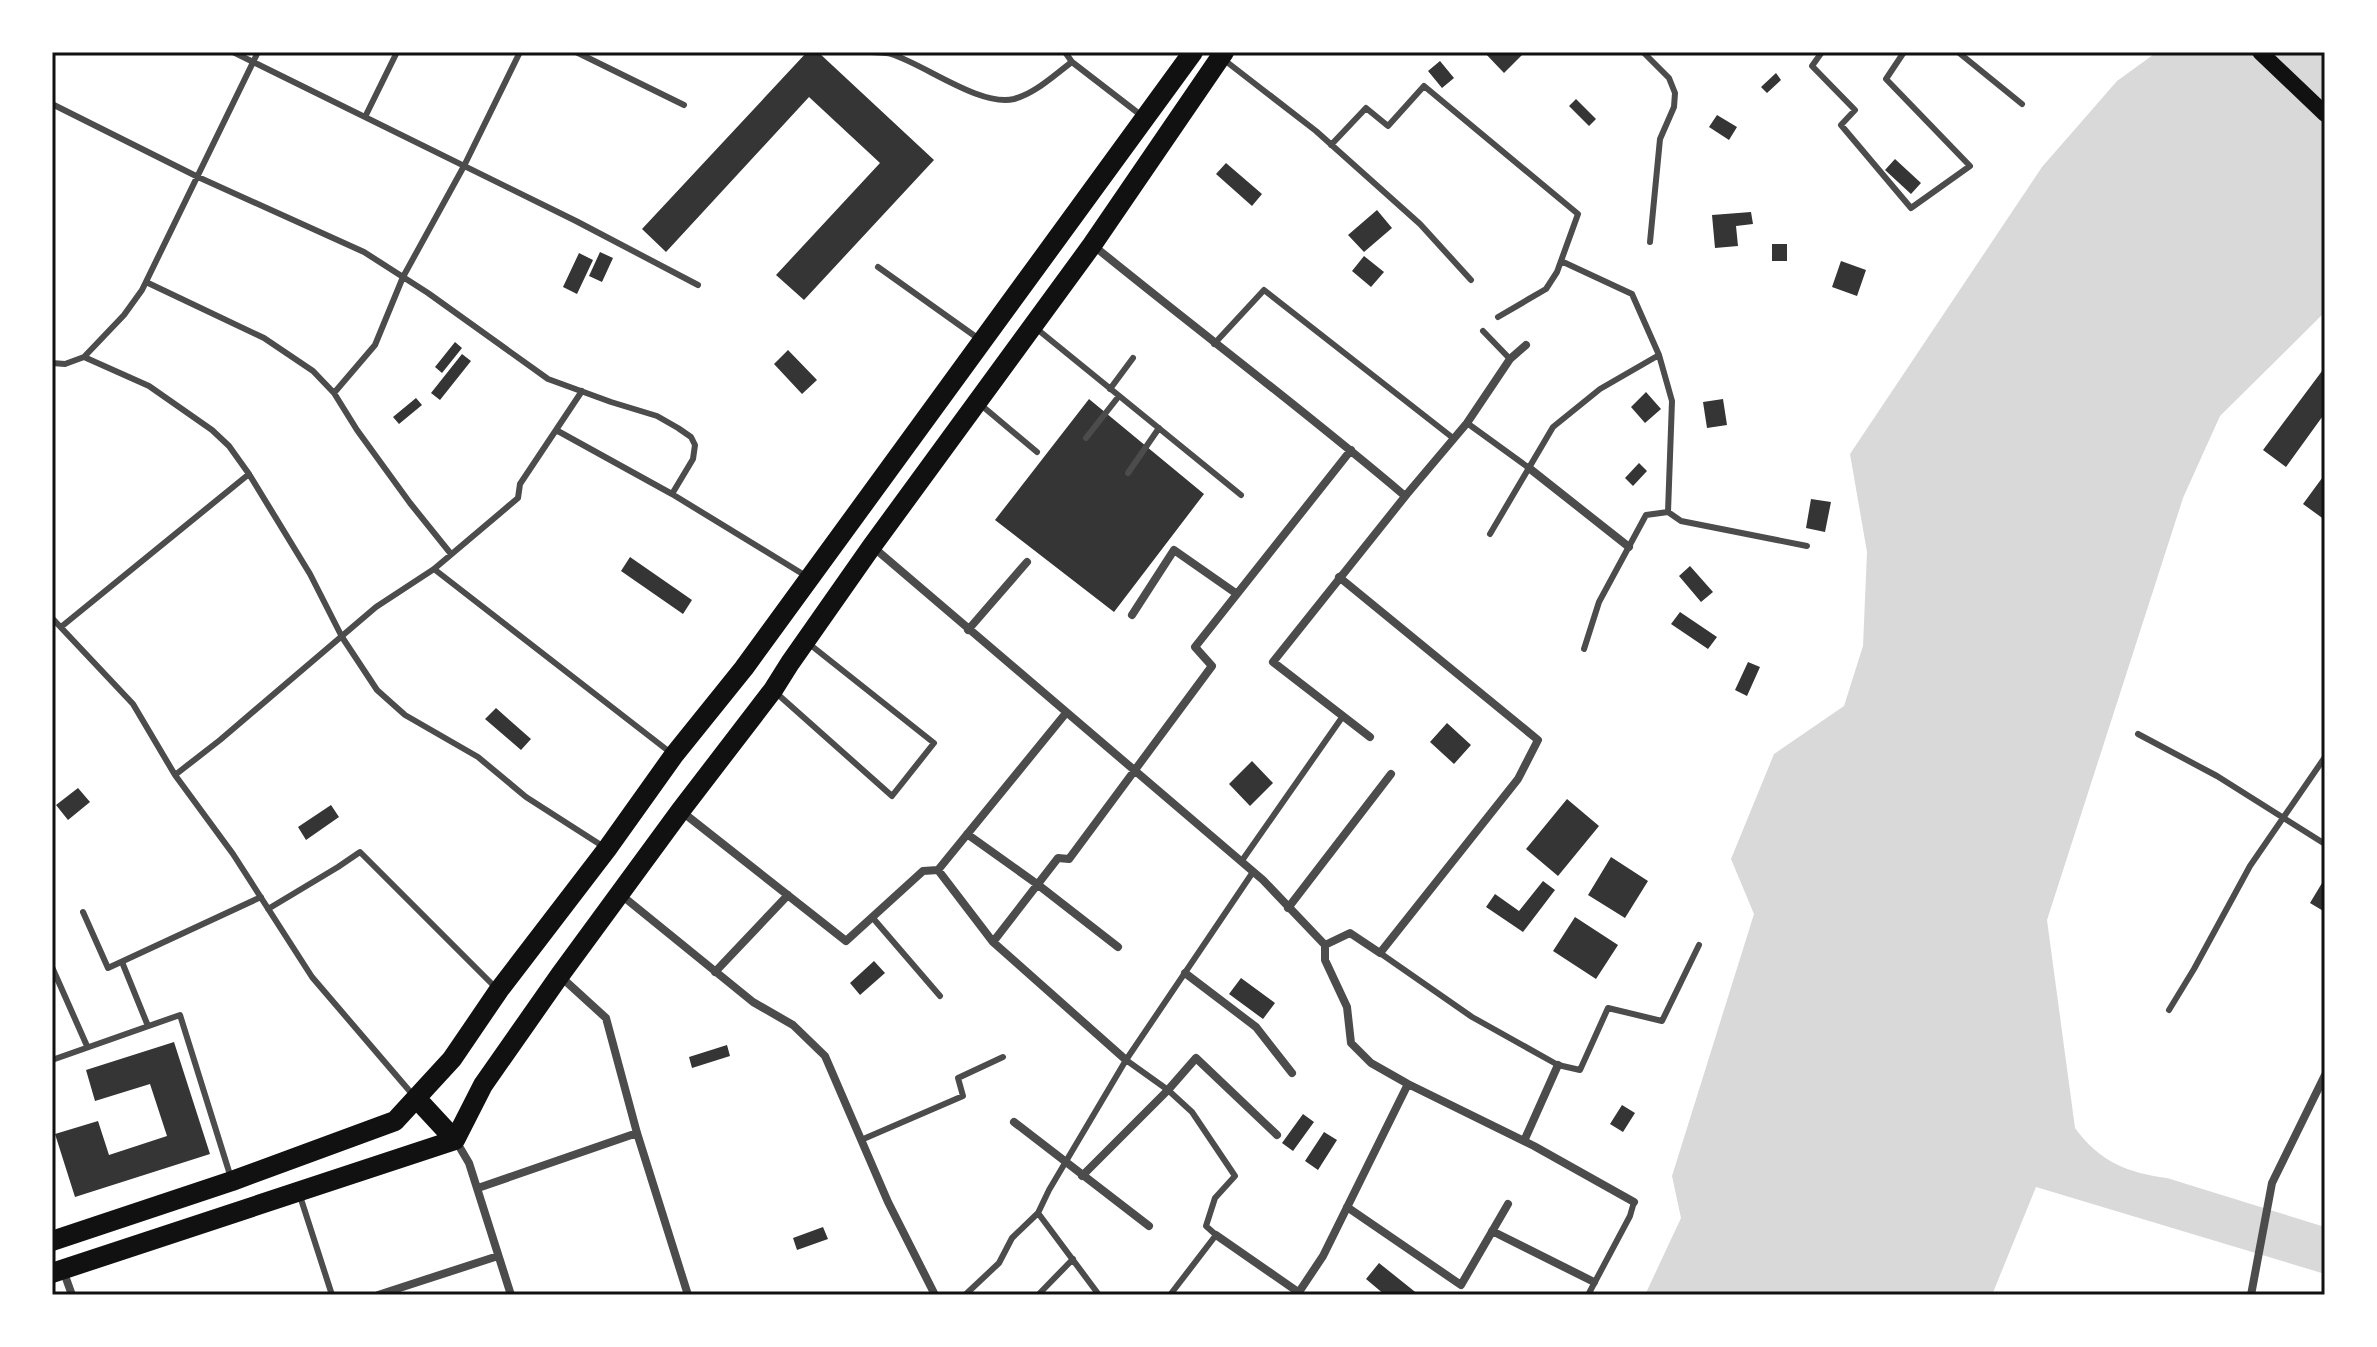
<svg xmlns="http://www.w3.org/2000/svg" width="2377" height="1347" font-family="Roboto,sans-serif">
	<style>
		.water { fill: #d9d9d9 }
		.building { fill: #353535 }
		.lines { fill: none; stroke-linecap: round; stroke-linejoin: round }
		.service { stroke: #4c4c4c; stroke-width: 6 }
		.minor { stroke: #4c4c4c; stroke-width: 8 }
		.secondary { stroke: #111; stroke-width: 16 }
		.primary { stroke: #111; stroke-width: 20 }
		.neatline { fill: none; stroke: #111; stroke-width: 3 }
	</style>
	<rect width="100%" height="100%" fill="#fff"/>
	<path class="water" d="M 2157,52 L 2325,52 L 2325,312 L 2220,416 L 2183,498 L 2047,920 L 2075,1128 C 2099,1161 2127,1173 2167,1178 L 2325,1227 L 2325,1274 L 2036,1187 L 1992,1295 L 1645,1295 L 1681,1218 L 1672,1176 L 1754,914 L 1731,859 L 1774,754 L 1844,706 L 1863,646 L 1867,552 L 1850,454 L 2042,167 L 2117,81 Z"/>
	<path class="building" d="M 807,52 L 818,52 L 934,160 L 804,300 L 776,275 L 880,163 L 809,97 L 666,252 L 642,229 Z
		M 1484,52 L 1525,52 L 1504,73 Z
		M 1440,61 L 1454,78 L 1442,88 L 1428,71 Z
		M 1776,73 L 1781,80 L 1767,93 L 1761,87 Z
		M 1576,99 L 1596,119 L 1589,126 L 1569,106 Z
		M 1717,115 L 1737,127 L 1729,140 L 1709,127 Z
		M 1895,159 L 1921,183 L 1911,194 L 1885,170 Z
		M 1226,163 L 1262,194 L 1252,206 L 1216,174 Z
		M 1377,210 L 1392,228 L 1364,252 L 1348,235 Z
		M 1751,212 L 1753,224 L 1736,226 L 1738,246 L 1715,248 L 1712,215 Z
		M 1772,244 L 1787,244 L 1787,261 L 1772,261 Z
		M 600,252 L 613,258 L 602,282 L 589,276 Z
		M 579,253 L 593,260 L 577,294 L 563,287 Z
		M 1364,256 L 1384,272 L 1371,287 L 1352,271 Z
		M 1841,261 L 1866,270 L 1857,296 L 1832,287 Z
		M 455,342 L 462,348 L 442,373 L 435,367 Z
		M 788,350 L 817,380 L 802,394 L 774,364 Z
		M 462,354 L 471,361 L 440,400 L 431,393 Z
		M 2325,367 L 2325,413 L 2286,467 L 2263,450 Z
		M 1646,392 L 1661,409 L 1645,423 L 1631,407 Z
		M 416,398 L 422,405 L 399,424 L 393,417 Z
		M 1089,399 L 1204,494 L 1114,612 L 995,520 Z
		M 1723,399 L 1727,425 L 1707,428 L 1703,402 Z
		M 1639,463 L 1647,471 L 1633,486 L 1625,478 Z
		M 2325,474 L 2325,520 L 2303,504 Z
		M 1811,499 L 1831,502 L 1825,532 L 1806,528 Z
		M 630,557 L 692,600 L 683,614 L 621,571 Z
		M 1690,566 L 1713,592 L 1701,602 L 1679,576 Z
		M 1680,612 L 1717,637 L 1708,649 L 1671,624 Z
		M 1748,662 L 1760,667 L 1747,696 L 1735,690 Z
		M 496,708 L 531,739 L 521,750 L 485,719 Z
		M 1447,723 L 1471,745 L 1454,764 L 1430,742 Z
		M 1252,761 L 1273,783 L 1250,806 L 1229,784 Z
		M 78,788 L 90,802 L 68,820 L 56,805 Z
		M 1567,799 L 1599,826 L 1558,876 L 1526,849 Z
		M 331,805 L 339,817 L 306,840 L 298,827 Z
		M 1611,857 L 1648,881 L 1625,918 L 1588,895 Z
		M 2325,878 L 2325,912 L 2310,903 Z
		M 1543,881 L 1555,890 L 1523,932 L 1486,907 L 1495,894 L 1519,911 Z
		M 1575,917 L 1618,945 L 1596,979 L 1553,951 Z
		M 874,961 L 885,973 L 860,995 L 850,983 Z
		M 1241,978 L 1275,1003 L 1263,1019 L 1229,994 Z
		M 174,1042 L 210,1154 L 75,1197 L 55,1134 L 98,1121 L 109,1155 L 167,1136 L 150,1084 L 95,1101 L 86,1070 Z
		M 727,1045 L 730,1056 L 692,1068 L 689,1057 Z
		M 1622,1105 L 1635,1113 L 1623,1132 L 1610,1124 Z
		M 1303,1114 L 1314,1122 L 1293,1151 L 1282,1143 Z
		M 1324,1132 L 1337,1140 L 1318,1170 L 1305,1161 Z
		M 823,1227 L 828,1239 L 797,1250 L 793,1238 Z
		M 1379,1263 L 1419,1295 L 1385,1295 L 1366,1279 Z"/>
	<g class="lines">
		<path class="service" d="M 233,52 L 576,221 L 698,285
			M 576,52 L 684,105
			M 872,52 C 878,53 885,52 891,54 C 924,64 980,107 1014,99 C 1036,93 1054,75 1072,62
			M 1065,52 L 1072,62 L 1142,116
			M 1643,52 L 1669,78 L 1675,93 L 1674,107 L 1660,139 L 1650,242
			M 1822,52 L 1812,66 L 1855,110 L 1841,125 L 1911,208 L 1970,166 L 1886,79 L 1904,52
			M 1958,52 L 2022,104
			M 1223,59 L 1316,131 L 1420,224 L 1471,280
			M 52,104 L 198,177 L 364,252 L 428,293 L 548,379 L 611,402 L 657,416 L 678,428 L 691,437 L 695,445 L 693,459 L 672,494
			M 365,117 L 397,52
			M 1331,145 L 1366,108 L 1388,126 L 1424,86 L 1578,214 L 1557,272 L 1546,289 L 1498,317
			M 1561,261 L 1632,294 L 1659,355 L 1672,401 L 1668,512 L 1681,521 L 1807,546
			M 878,267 L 979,339
			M 146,282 L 264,338 L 313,371 L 334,393 L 357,430 L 410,503 L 451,554
			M 1037,329 L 1241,495
			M 1483,331 L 1510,359
			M 1214,344 L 1264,290 L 1453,438
			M 84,357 L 149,386 L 212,430 L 229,446 L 249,474 L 310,574 L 342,637 L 377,690 L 405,715 L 478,757 L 526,797 L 604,847
			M 52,363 L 65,364 L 84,357 L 124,315 L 142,290 L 258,52
			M 1110,389 L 1133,358
			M 334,393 L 375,345 L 403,277 L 464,166 L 520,52
			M 981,405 L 1037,452
			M 1467,423 L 1529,468
			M 556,430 L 672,494 L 806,576
			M 1086,438 L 1119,396
			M 1128,473 L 1159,428
			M 1490,534 L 1553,427 L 1600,389 L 1659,355
			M 434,569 L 671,753
			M 52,618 L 133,704 L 175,775 L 233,854 L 312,977 L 413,1095
			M 61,627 L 249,474
			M 1584,649 L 1599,602 L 1646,515 L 1668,512
			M 774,691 L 892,796 L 934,743 L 808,643
			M 2138,734 L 2217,776 L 2325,844
			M 175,775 L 220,740 L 376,607 L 434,569 L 518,498 L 520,484 L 582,391
			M 1241,862 L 1343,716
			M 268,909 L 338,867 L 360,852 L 496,988
			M 83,912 L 108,968 L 261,897
			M 872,917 L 940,996
			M 1380,953 L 1472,1017 L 1558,1065 L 1580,1070 L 1608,1008 L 1662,1021 L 1699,945
			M 122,962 L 148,1026
			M 52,967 L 87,1046
			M 2169,1010 L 2194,969 L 2250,866 L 2325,757
			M 52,1060 L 180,1015 L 231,1178
			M 1126,1060 L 1168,1090 L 1192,1112 L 1235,1176 L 1215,1198 L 1206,1226 L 1216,1235 L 1170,1295
			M 861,1140 L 963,1096 L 958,1078 L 1003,1057
			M 300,1196 L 332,1295
			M 1038,1213 L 1099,1295
			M 965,1295 L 999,1263 L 1012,1238 L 1038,1213 L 1049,1190 L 1126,1060 L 1253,872
			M 1038,1295 L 1073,1259
			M 1588,1295 L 1630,1216 L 1634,1202"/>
		<path class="minor" d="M 1094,246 C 1197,330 1304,410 1405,496
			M 1529,468 L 1629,547
			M 873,547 L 1263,880 L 1325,945 L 1325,960 L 1347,1007 L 1351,1043 L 1371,1063 L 1408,1084 L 1534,1146 L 1634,1202
			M 1132,615 L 1174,550 L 1237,594
			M 968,630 L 1027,562
			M 1370,737 L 1273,662 L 1407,494 L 1467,423 L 1510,359 L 1526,345
			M 681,811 L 846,941 L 923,871 L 938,870 L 1066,713
			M 967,834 L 1037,884 L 1118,947
			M 938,870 L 993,942 L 1126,1060
			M 620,894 L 753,1002 L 793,1025 L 825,1056 L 888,1202 L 935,1295
			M 1288,908 L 1391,774
			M 993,942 L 1058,858 L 1069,859 L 1212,666 L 1195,647 L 1351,450
			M 1325,945 L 1350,933 L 1380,953 L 1518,779 L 1538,740 L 1339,577
			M 715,972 L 788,895
			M 1185,973 L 1256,1027 L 1292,1073
			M 560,976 L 606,1018 L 637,1133 L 688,1295
			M 1014,1122 L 1149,1226
			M 456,1141 L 469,1163 L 511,1295
			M 1524,1141 L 1558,1065
			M 1082,1176 L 1168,1090 L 1196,1058 L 1277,1135
			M 478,1188 L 637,1133
			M 1347,1207 L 1461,1285 L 1508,1204
			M 1492,1231 L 1594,1282
			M 1216,1235 L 1301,1294
			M 63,1270 L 72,1295
			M 378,1295 L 498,1256
			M 1297,1295 L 1323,1256 L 1408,1084
			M 2251,1295 L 2272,1183 L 2325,1075"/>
		<path class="secondary" d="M 2260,52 L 2325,114"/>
		<path class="primary" d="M 417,1099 L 455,1140
			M 52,1241 L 232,1181 L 395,1121 L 452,1059 L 499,990 L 607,849 L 674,755 L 744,668 L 1193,52
			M 52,1273 L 455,1140 L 483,1085 L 560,975 L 681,810 L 773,690 L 790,663 L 872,546 L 1092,245 L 1224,52"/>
	</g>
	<rect width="2377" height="1347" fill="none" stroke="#ffffff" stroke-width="108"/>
	<rect x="54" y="54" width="2269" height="1239" class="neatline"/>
</svg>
